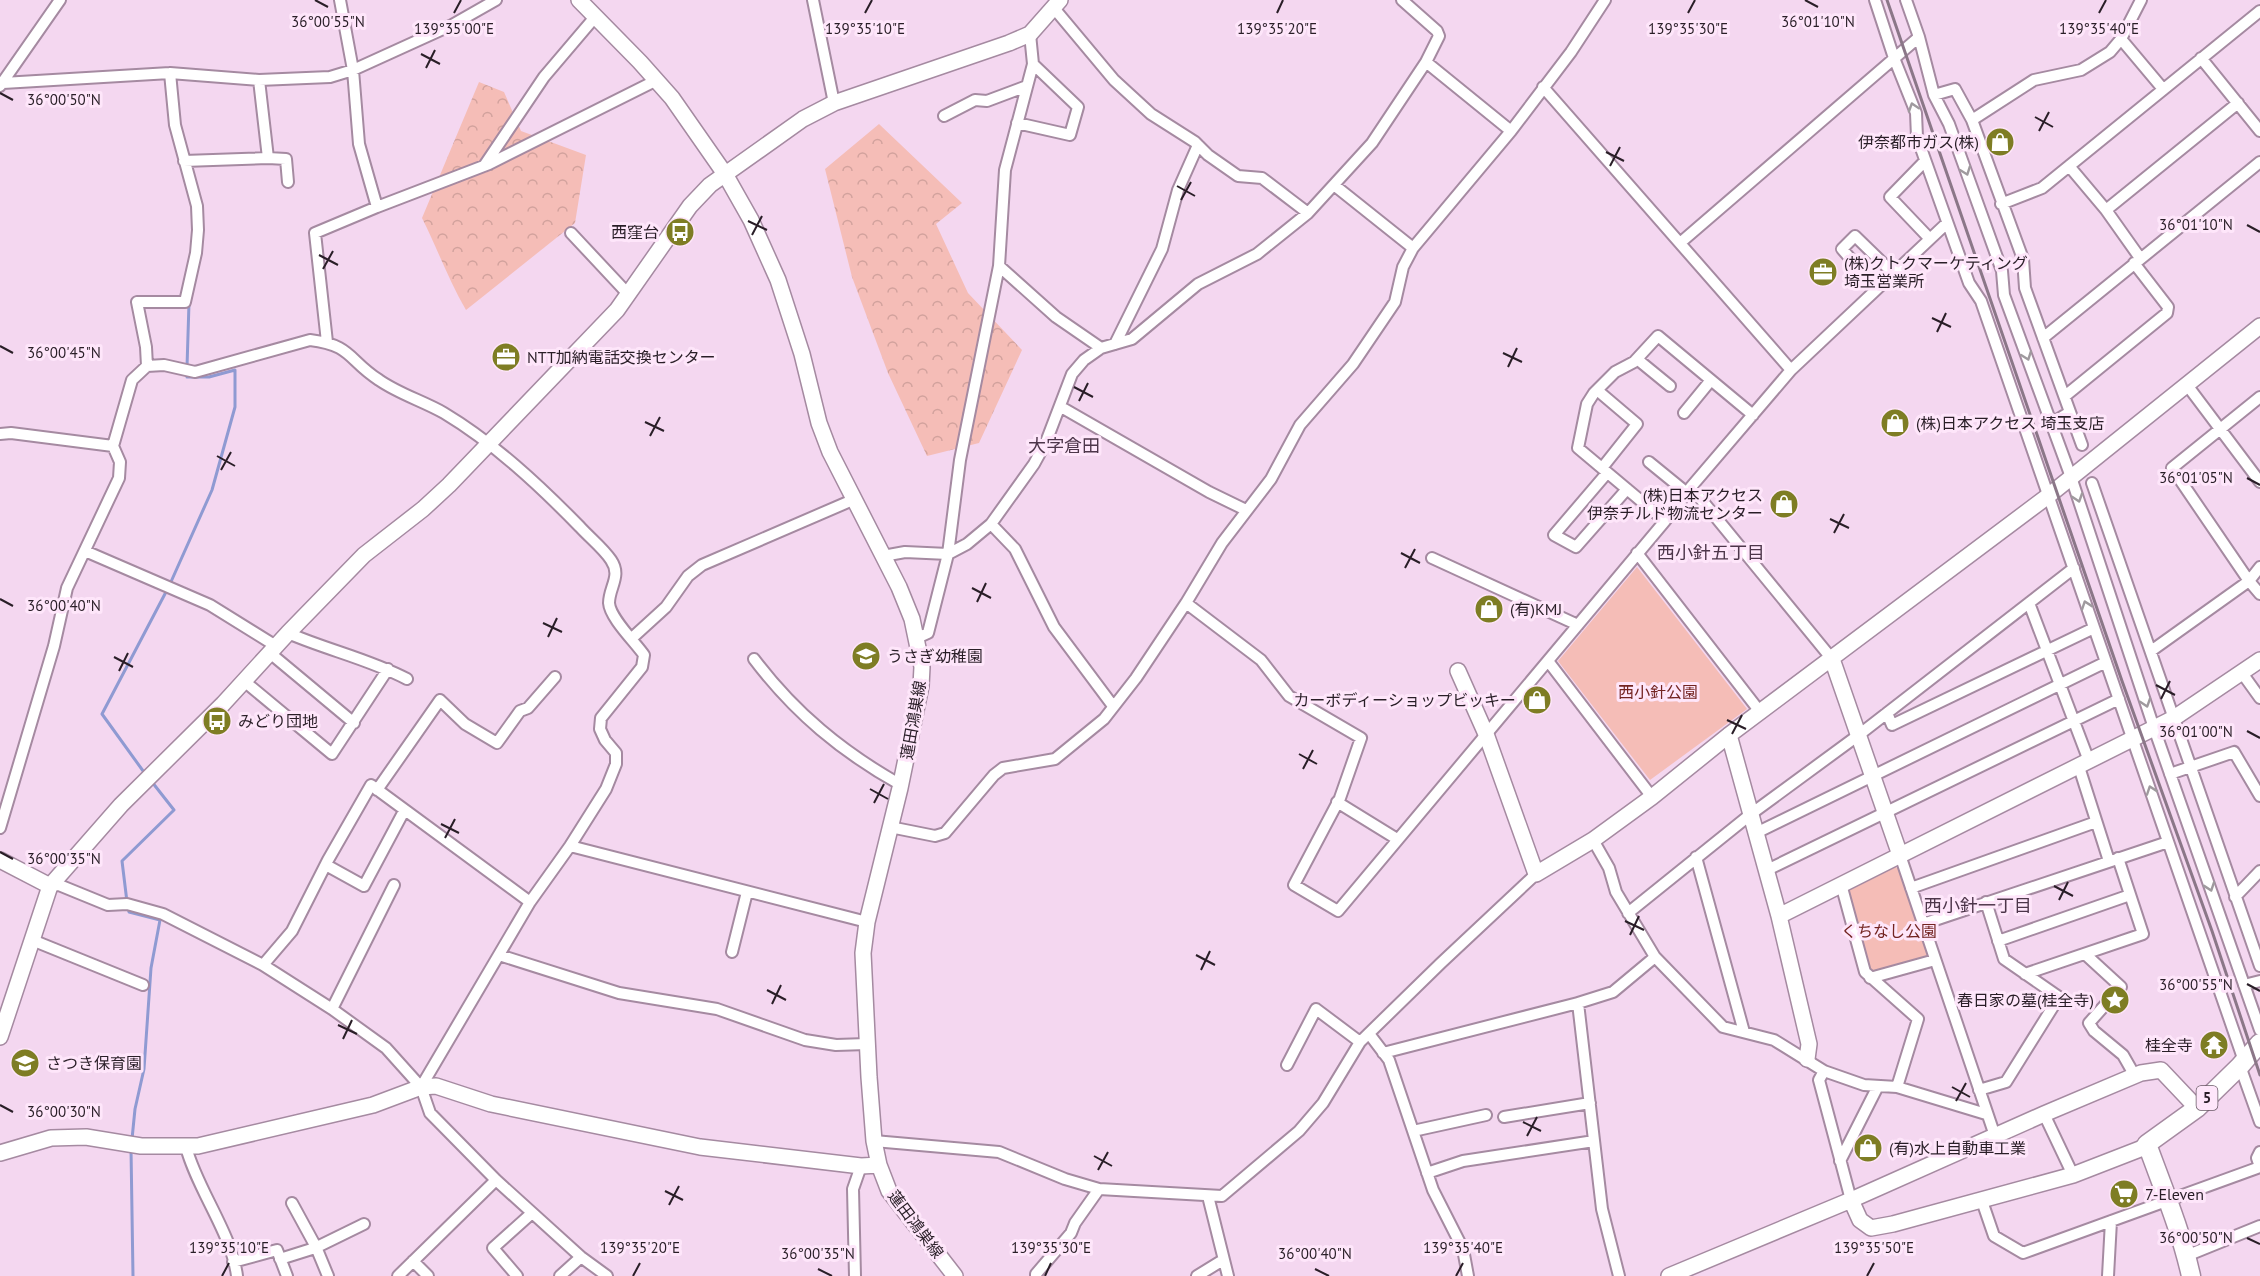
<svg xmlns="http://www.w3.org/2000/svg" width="2260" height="1276" font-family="'PT Sans','Noto Sans JP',sans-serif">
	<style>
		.forest { fill: url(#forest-crowns) }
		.green { fill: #f5bdb7 }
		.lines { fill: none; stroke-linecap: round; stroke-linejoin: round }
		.stream { stroke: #8f9ad2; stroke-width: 3 }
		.street-casing { stroke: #a58aa1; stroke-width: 14 }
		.secondary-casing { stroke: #a58aa1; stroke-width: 18 }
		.primary-casing { stroke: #a58aa1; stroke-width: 21 }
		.street { stroke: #fff; stroke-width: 10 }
		.secondary { stroke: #fff; stroke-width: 15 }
		.primary { stroke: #fff; stroke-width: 18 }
		.rail { stroke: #8b7788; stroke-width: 3 }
		.oneway { stroke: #9f9a9e }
		.ticks { fill: none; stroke: #291e27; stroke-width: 2 }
		.labels { text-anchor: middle; stroke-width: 6; stroke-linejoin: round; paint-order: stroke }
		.shield { fill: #fee6fa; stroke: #695a66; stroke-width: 1.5 }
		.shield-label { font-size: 15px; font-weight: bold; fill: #291e27 }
		.poi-label { font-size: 16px; fill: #291e27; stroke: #fee6fa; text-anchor: start }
		.park-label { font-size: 16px; fill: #732421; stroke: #fee6fa }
		.street-label { font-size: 16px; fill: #291e27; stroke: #fee6fa }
		.neighbourhood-label { font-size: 18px; fill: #4d364a; stroke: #fee6fa }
		.ticks-label { font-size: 15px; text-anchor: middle; fill: #291e27; stroke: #fee6fa; stroke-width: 6; stroke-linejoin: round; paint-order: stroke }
	</style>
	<defs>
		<pattern id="forest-crowns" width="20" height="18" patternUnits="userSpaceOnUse" patternTransform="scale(1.5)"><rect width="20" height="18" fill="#f5bdb7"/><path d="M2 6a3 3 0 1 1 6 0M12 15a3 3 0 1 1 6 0" fill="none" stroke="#d2a29d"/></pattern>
	</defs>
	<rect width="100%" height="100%" fill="#f4d7f0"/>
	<path class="forest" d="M 479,82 L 504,92 L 521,131 L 586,155 L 575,223 L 466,310 C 449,281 437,248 422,218 Z
		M 879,124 L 962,203 L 936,224 L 968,293 L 1022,350 L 979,443 L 927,456 L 888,373 L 852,277 L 825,169 Z"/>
	<path class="green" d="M 1637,567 L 1747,709 L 1650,780 L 1558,661 Z
		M 1895,867 L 1900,869 L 1928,956 L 1927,959 L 1874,972 L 1870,970 L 1848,892 L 1850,888 Z"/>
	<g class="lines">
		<path class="stream" d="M 187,367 L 189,303
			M 170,584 L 212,490 L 235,407 L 235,370 L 209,377 L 187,377 L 187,374
			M 146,775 L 102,714 L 167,590
			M 127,902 L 122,861 L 174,810 L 152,782
			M 128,908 L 129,912 L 160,920 L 151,968 L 144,1069 L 135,1109 L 132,1139
			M 131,1149 L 133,1276"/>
		<g class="street-casing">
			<path id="street" d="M 813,0 L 834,103
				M 1875,0 L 1894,58 L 1916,113 L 1917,137 L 1969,283 L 1981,301 L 2244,1061
				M 1906,0 L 1919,37 L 1934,95 L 1949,124 L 2002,271 L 2004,295 L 2071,477 L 2154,728 L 2260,1030
				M 1053,7 L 1114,80 L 1151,114 L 1195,142 L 1208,155 L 1238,176 L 1262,178 L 1308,213
				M 2121,39 L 2163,89
				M 2201,58 L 2260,131
				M 1426,62 L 1511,131
				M 259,80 L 268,158 L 286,159 L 288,182
				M 3,83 L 170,73 L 259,80 L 330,77 L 353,70 L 452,25 L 496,0
				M 0,86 L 60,0
				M 1543,87 L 1791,370
				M 1934,95 L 1955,89 L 1972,120 L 2023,259 L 2025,288 L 2070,412 L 2052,423
				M 944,116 L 975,100 L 987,101 L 1027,86
				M 1972,120 L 2034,80 L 2081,70 L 2110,52 L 2121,39 L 2141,0
				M 1017,123 L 1070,135 L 1078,107 L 1033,64
				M 184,161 L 268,158
				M 1925,161 L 1890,197 L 1930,239
				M 484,166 L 544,77 L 595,17
				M 2069,166 L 2106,210 L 2140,258
				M 1334,185 L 1413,248
				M 2001,204 L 2042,188 L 2260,11
				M 377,207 L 489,164 L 657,80
				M 2106,210 L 2238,103
				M 571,233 L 629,295
				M 1680,243 L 1919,37
				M 999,266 L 1056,317 L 1101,348
				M 1877,289 L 1842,249 L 1855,236 L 1894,274
				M 2043,338 L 2260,162
				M 327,342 L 315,233 L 377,207 L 359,144 L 353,70 L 340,0
				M 1115,344 L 1162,249 L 1178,190 L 1198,145
				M 1637,359 L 1670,386
				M 147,366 L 146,347 L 137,302 L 185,302 L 196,253 L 198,230 L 197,206 L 175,125 L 170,73
				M 2187,385 L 2260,482
				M 1597,390 L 1637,424 L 1602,468
				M 2065,396 L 2167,313 L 2168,307 L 2134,263
				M 2260,397 L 2172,468 L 2249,581 L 2260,594
				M 1061,407 L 1209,492 L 1246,510
				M 2070,412 L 2082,445
				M 1684,413 L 1711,380
				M 0,434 L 11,433 L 113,446
				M 1649,462 L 1687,493
				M 1607,473 L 1554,535 L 1576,547 L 1627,489
				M 2092,483 L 2260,966
				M 1691,487 L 1832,659
				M 1665,521 L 1578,448 L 1587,404 L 1594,393 L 1615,372 L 1634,362 L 1658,336 L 1753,415
				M 991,524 L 1015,549 L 1054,627 L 1113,706
				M 85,551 L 210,605 L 276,646
				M 1637,553 L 1761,713
				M 883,556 L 905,552 L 948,554 L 967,544 L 991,524 L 1034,464 L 1046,442 L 1072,374 L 1084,360 L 1101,348 L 1132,339 L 1198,284 L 1257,254 L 1308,213 L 1372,143 L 1426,62 L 1439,36 L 1437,31 L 1402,0
				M 1432,558 L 1578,625
				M 1186,603 L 1261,660 L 1289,696 L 1361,738 L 1340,798 L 1294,885 L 1338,911 L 1665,521 L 1691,487 L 1791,370 L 1947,223
				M 2029,603 L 2089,761
				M 288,633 C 327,650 369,659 407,679
				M 632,638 L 666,607 L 688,576 L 702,565 L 855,499
				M 917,638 L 928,633 L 948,554 L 960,460 L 999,266 L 1005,170 L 1033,64 L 1030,34
				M 2151,651 L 2249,581 L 2260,567
				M 270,653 L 354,723
				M 754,659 C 795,713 842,752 901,785
				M 1548,661 L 1652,797
				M 2242,673 L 2260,698
				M 244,681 L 332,754 L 388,669
				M 1887,713 L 1892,725 L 2094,628
				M 2079,767 L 2109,861
				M 2170,774 L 2234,752 L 2260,796
				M 377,790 L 440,700 L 465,724 L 497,743 L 520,711 L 528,708 L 555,677
				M 1337,802 L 1397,839
				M 890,827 L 935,836 L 945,833 L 994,775 L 1003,768 L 1055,759 L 1104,719 L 1136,678 L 1186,603 L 1222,543 L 1271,479 L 1300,425 L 1353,364 L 1395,302 L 1403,267 L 1413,248 L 1511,131 L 1571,52 L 1605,0
				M 0,828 L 54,646 L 67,588 L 119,478 L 120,462 L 113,446 L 132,380 L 147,366 L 164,365 L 195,372 L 310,340 C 352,345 348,360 379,380 C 399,394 423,401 444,413 C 494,443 539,485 580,527 C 590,538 603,548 611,560 C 622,576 609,587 609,603 C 610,618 635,642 644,655 L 642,667 L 601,718 L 600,729 L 605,740 L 616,753 L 616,764 L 606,789 L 570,846 L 530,902 L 421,1087
				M 1756,833 L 2106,662
				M 1593,840 L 1609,868 L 1616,892 L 1655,957 L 1723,1027 L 1774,1040 L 1824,1071 L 1864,1085 L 1897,1087 L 1986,1114
				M 570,846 L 867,922
				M 1900,855 L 1995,1136
				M 1696,857 L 1744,1032
				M 326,865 L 364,886 L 404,811
				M 1767,870 L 2119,699
				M 1841,884 L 1865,972 L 1918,1019 L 1897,1087
				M 50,886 L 59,885 L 108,905 L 127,904 L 163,914 L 263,965 L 332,1009 L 386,1048 L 421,1087 L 430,1113 L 496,1180 L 581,1257 L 607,1276
				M 1911,888 L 2096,822
				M 2235,897 L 2260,871
				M 1628,913 L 1751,814 L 1860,734 L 2074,568
				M 1923,924 L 2168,842
				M 32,940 L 143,985
				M 1998,941 L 2130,895
				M 732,952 L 747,892
				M 2085,954 L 2121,987 L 2089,1023 L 2094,1031 L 2123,1055 L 2135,1076
				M 499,955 L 619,993 L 717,1009 L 805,1040 L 836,1045 L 867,1044
				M 263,965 L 292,931 L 328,860 L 371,785 L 530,902
				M 2025,974 L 2143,934 L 2118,858
				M 1870,978 L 1935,960
				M 2244,985 L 2260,981
				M 332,1009 L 394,885
				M 1370,1035 L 1389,1060 L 1433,1190 L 1463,1249 L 1468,1276
				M 1383,1053 L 1578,1003
				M 1287,1065 L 1316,1009 L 1360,1042
				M 2240,1066 L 2260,1122
				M 1824,1071 L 1819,1080 L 1851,1200
				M 1979,1090 L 2006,1082 L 2059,997 L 2004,959 L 1986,902
				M 2044,1114 L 2073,1175
				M 1504,1117 L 1590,1103
				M 1413,1131 L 1486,1115
				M 874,1141 L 999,1152 L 1065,1179 L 1099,1189 L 1222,1196 L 1299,1131 L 1323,1103 L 1360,1042 L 1441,963 L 1536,874
				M 186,1147 C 197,1189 232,1234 237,1276
				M 2260,1152 L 2257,1158 L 2260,1167
				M 1840,1161 L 1878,1086
				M 1427,1173 L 1463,1161 L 1594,1141
				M 1208,1196 L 1228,1276
				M 1982,1201 L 1994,1236 L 2023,1253 L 2260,1167
				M 292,1203 L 316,1247 L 328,1276
				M 2186,1256 L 2260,1226
				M 280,1259 L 315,1248 L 364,1224
				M 413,1261 L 428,1276
				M 233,1262 L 277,1250 L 287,1276
				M 398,1276 L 496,1180
				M 517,1276 L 493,1248 L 532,1213
				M 560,1276 L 581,1257
				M 855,1276 L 853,1189 L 861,1166
				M 1036,1276 L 1036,1274 L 1071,1233 L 1075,1223 L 1099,1189
				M 1197,1276 L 1223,1260
				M 1619,1276 L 1602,1209 L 1578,1003 L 1613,992 L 1655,957
				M 2108,1276 L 2111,1221"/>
		</g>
		<g class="secondary-casing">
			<path id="secondary" d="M 579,0 L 640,62 L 672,98 L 725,174 L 751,220 L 778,280 L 802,354 L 819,423 L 830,452 L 899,587 L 912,619 L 922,667 L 921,686 L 900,788 L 867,922 L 863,953 L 869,1077 L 874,1141 L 879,1165 L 889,1191 L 955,1276
				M 1832,659 L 1900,855
				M 1458,671 L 1486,734 L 1536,874 L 1593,840 L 1652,797 L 1729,735 L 2048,496 L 2260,326
				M 1729,735 L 1779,916 L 1809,1044 L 1807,1059
				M 0,860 L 50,886
				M 1779,916 L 2174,718 L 2260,660
				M 0,1037 L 50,886 L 121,805 L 223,704 L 288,633 L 364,555 L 423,509 L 449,485 L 617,310 L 690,206 L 710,185 L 803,119 L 834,103 L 1009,43 L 1030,34 L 1060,0
				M 0,1153 L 51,1138 L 86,1137 L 141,1146 L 198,1146 L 373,1105 L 421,1087 L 436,1086 L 491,1104 L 700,1147 L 861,1166 L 879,1165
				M 1851,1200 L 1860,1220 L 1871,1228 L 1893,1224 L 2073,1175 L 2140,1149 L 2147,1144
				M 1669,1276 L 1851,1200 L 2044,1114 L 2141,1073 L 2161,1070 L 2197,1108"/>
		</g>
		<g class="primary-casing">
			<path id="primary" d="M 2191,1276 C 2181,1231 2163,1188 2147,1144 L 2197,1108 L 2240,1066 L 2260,1043"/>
		</g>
		<use href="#street" class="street"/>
		<use href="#secondary" class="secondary"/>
		<use href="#primary" class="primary"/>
		<path class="rail" d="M 1887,0 L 2122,681 L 2212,931 L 2260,1075"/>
	</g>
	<defs><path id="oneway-chevron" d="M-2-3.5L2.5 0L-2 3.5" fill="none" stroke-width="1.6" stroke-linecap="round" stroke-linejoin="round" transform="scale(1.5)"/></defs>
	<g class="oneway">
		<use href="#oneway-chevron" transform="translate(1913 107) rotate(-108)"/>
		<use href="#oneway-chevron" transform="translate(1966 171) rotate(70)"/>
		<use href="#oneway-chevron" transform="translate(2027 356) rotate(70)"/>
		<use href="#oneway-chevron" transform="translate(2078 498) rotate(72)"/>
		<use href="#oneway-chevron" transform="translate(2086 605) rotate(-109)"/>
		<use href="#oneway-chevron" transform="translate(2146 703) rotate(72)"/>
		<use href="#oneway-chevron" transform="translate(2151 790) rotate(-109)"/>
		<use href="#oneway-chevron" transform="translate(2210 887) rotate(71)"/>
	</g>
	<path class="ticks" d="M 315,0 L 328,7M 1805,0 L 1818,7M 454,13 L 461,0M 865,13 L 872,0M 1277,13 L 1283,0M 1688,13 L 1695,0M 2099,13 L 2106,0M 421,54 L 440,64M 426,68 L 435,50M 0,93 L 13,100M 2035,117 L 2053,127M 2039,131 L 2049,112M 1606,152 L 1624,161M 1610,166 L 1620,147M 1177,186 L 1195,196M 1181,200 L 1191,182M 748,221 L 767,230M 2247,225 L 2260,232M 752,235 L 762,216M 319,255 L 338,265M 323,269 L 333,251M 1932,318 L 1951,327M 1937,332 L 1946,313M 0,346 L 13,353M 1503,353 L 1522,362M 1508,367 L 1517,348M 1074,387 L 1093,397M 1079,401 L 1088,383M 645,422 L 664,431M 650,436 L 660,417M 217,456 L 235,466M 221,470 L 231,452M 2247,478 L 2260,485M 1830,519 L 1849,528M 1834,533 L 1844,514M 1401,553 L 1420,563M 1405,568 L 1415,549M 972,588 L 991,598M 0,599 L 13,606M 977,602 L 986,583M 543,623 L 562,632M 548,637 L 557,618M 114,657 L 133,667M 119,671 L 128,653M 2156,685 L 2175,695M 2161,699 L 2170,681M 1727,720 L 1746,729M 2247,731 L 2260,738M 1732,734 L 1742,715M 1299,754 L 1317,764M 1303,769 L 1313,750M 870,789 L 888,799M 874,803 L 884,784M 441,824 L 459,833M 445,838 L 455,819M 0,852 L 13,859M 2054,886 L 2073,896M 2059,900 L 2068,882M 1625,921 L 1644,930M 1630,935 L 1639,916M 1196,955 L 1215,965M 1201,970 L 1210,951M 2247,984 L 2260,991M 767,990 L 786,1000M 772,1004 L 781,985M 338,1025 L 357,1034M 343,1039 L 352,1020M 1952,1087 L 1970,1097M 1956,1101 L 1966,1083M 0,1105 L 13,1112M 1523,1122 L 1541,1131M 1527,1136 L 1537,1117M 1094,1156 L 1112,1166M 1098,1170 L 1108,1152M 665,1191 L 683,1200M 669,1205 L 679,1186M 2247,1238 L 2260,1244M 818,1269 L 832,1276M 1315,1269 L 1329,1276M 222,1276 L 229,1263M 633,1276 L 640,1263M 1045,1276 L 1051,1263M 1456,1276 L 1463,1263M 1867,1276 L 1874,1263"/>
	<defs>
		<g id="shop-disc" transform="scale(1.5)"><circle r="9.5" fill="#7e7d24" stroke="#fee6fa"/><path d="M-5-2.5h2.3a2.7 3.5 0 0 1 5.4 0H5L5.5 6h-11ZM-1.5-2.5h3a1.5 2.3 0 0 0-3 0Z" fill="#fff"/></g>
		<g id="bus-disc" transform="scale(1.5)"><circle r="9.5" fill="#7e7d24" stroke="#fee6fa"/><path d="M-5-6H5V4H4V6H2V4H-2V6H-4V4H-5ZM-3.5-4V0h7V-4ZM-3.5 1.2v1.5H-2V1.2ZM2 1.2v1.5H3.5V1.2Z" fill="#fff"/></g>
		<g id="office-disc" transform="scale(1.5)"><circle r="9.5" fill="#7e7d24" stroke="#fee6fa"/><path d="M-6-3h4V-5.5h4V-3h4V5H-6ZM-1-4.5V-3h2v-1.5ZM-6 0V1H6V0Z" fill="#fff"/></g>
		<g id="school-disc" transform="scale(1.5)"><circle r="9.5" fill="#7e7d24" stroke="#fee6fa"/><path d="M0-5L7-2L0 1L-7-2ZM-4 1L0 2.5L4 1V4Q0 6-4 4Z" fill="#fff"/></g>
		<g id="sight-disc" transform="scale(1.5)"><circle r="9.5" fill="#7e7d24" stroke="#fee6fa"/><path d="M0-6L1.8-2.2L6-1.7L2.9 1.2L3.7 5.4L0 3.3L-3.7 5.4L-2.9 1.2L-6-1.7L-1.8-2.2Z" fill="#fff"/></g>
		<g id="temple-disc" transform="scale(1.5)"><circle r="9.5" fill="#7e7d24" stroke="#fee6fa"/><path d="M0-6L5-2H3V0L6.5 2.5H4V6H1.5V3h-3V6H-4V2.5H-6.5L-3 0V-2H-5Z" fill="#fff"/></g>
		<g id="supermarket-disc" transform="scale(1.5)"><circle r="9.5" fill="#7e7d24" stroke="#fee6fa"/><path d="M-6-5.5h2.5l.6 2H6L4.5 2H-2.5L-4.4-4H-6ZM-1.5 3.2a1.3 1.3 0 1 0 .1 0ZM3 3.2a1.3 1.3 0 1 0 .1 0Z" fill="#fff"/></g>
	</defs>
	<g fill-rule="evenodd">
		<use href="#shop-disc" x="2000" y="142"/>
		<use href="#bus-disc" x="680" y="232"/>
		<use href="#office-disc" x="1823" y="272"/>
		<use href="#office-disc" x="506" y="357"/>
		<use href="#shop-disc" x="1895" y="423"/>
		<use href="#shop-disc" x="1784" y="504"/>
		<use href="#shop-disc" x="1489" y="609"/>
		<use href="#school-disc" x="866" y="656"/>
		<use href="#shop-disc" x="1537" y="700"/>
		<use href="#bus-disc" x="217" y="721"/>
		<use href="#sight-disc" x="2115" y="1000"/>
		<use href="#temple-disc" x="2214" y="1045"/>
		<use href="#school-disc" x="25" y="1063"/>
		<use href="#shop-disc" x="1868" y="1148"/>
		<use href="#supermarket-disc" x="2124" y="1194"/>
	</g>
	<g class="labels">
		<rect class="shield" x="2196.5" y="1086" width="21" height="24" rx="4.5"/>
		<g class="shield-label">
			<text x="2207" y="1103">5</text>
		</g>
		<g class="poi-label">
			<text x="1979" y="148" text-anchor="end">伊奈都市ガス(株)</text>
			<text x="659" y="238" text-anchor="end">西窪台</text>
			<text x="1844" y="269">(株)クトクマーケティング<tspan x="1844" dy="18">埼玉営業所</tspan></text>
			<text x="527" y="363">NTT加納電話交換センター</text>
			<text x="1916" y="429">(株)日本アクセス 埼玉支店</text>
			<text x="1763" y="501" text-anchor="end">(株)日本アクセス<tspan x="1763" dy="18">伊奈チルド物流センター</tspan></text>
			<text x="1510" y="615">(有)KMJ</text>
			<text x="887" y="662">うさぎ幼稚園</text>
			<text x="1516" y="706" text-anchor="end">カーボディーショップビッキー</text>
			<text x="238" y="727">みどり団地</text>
			<text x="2094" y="1006" text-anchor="end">春日家の墓(桂全寺)</text>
			<text x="2193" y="1051" text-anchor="end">桂全寺</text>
			<text x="46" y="1069">さつき保育園</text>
			<text x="1889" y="1154">(有)水上自動車工業</text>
			<text x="2145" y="1200">7-Eleven</text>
		</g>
		<g class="park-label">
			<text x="1658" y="698">西小針公園</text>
			<text x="1889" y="937">くちなし公園</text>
		</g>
		<g class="street-label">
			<text transform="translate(913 720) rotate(-80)" y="6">蓮田鴻巣線</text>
			<text transform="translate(916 1224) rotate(53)" y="6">蓮田鴻巣線</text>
		</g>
		<g class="neighbourhood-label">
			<text x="1064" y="452">大字倉田</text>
			<text x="1711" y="559">西小針五丁目</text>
			<text x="1978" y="912">西小針一丁目</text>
		</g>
	</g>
	<g class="ticks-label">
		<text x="328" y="27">36°00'55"N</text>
		<text x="1818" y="27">36°01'10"N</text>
		<text x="454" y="34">139°35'00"E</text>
		<text x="865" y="34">139°35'10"E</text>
		<text x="1277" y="34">139°35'20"E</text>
		<text x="1688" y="34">139°35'30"E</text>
		<text x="2099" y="34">139°35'40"E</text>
		<text x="64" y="105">36°00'50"N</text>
		<text x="2196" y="230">36°01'10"N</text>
		<text x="64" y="358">36°00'45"N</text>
		<text x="2196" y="483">36°01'05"N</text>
		<text x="64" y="611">36°00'40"N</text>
		<text x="2196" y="737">36°01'00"N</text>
		<text x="64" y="864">36°00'35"N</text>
		<text x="2196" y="990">36°00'55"N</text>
		<text x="64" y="1117">36°00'30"N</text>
		<text x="2196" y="1243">36°00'50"N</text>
		<text x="229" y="1253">139°35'10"E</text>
		<text x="640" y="1253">139°35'20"E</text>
		<text x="1051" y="1253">139°35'30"E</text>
		<text x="1463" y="1253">139°35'40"E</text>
		<text x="1874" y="1253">139°35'50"E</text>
		<text x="818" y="1259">36°00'35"N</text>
		<text x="1315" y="1259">36°00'40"N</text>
	</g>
</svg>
